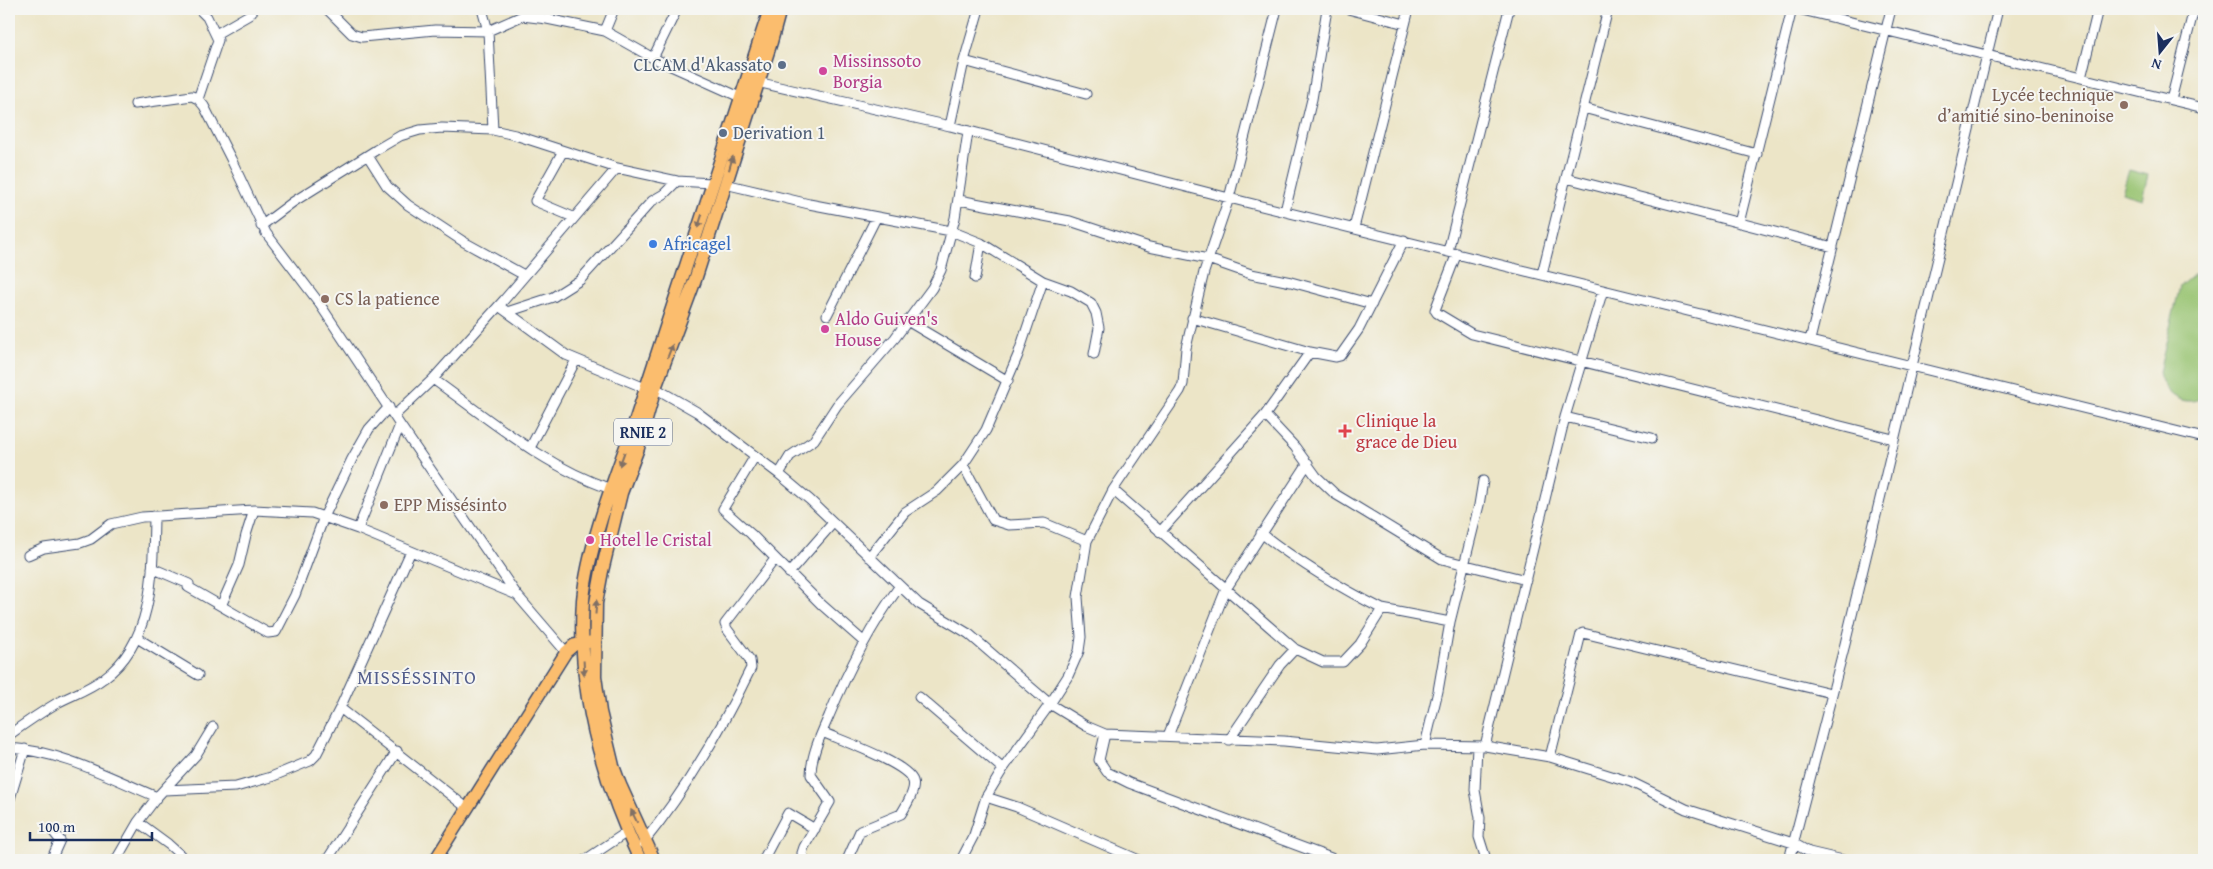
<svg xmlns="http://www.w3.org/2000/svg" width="2213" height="869" font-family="'Gentium Book Plus',serif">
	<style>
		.green { fill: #97c370; stroke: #597967 }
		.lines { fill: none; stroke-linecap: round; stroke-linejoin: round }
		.minor-casing { stroke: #3a4a6e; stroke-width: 11 }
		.major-casing { stroke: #3a4a6e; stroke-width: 14 }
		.highway-casing { stroke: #3a4a6e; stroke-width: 15 }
		.minor { stroke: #fff; stroke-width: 9 }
		.major { stroke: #fbbd6e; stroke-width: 11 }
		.highway { stroke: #fbbd6e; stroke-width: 12 }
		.oneway { fill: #806f65 }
		.service-dot { fill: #5c6f8a; stroke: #f6f6f2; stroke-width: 2 }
		.hotel-dot { fill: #d1479c; stroke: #f6f6f2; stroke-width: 2 }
		.education-dot { fill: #8d6e63; stroke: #f6f6f2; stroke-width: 2 }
		.shop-dot { fill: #3f7fe0; stroke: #f6f6f2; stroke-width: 2 }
		.health-dot { fill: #e0444e; stroke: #f6f6f2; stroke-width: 2 }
		.labels { text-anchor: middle; stroke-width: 4; stroke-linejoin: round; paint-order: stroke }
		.shield { fill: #f6f6f2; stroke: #5d6b8a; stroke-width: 1 }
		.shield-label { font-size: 16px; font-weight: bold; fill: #1b2f5e }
		.hotel-label { font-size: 18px; fill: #b23c85; stroke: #f6f6f2; text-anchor: start }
		.service-label { font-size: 18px; fill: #4e5e75; stroke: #f6f6f2; text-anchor: end }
		.education-label { font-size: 18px; fill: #785e54; stroke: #f6f6f2; text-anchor: start }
		.shop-label { font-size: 18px; fill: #366cbe; stroke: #f6f6f2; text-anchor: start }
		.health-label { font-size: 18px; fill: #be3a42; stroke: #f6f6f2; text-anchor: start }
		.neighbourhood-label { font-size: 19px; letter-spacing: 1px; fill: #535e8c; stroke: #f6f6f2 }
	</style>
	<rect width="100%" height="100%" fill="#f6f6f2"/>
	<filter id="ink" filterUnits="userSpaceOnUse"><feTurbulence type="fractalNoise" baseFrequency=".02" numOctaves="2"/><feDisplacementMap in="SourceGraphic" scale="10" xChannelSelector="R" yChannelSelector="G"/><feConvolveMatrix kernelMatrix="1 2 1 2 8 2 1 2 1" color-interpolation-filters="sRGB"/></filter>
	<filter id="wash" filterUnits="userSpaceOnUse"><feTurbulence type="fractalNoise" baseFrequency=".0096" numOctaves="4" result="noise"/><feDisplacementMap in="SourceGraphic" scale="20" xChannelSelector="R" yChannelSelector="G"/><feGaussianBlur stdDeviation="1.12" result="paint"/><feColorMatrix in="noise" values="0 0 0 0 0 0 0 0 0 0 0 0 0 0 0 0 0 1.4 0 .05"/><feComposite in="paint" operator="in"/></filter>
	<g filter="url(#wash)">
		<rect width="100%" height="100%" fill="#ece5c7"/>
		<path class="green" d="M 2129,170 L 2148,175 L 2142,199 L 2122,193 Z
			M 2204,272 L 2204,397 C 2183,409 2163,393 2159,372 L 2180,286 L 2194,274 Z"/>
	</g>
	<g filter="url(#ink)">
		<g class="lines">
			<g class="minor-casing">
				<path id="minor" d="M 327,9 L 352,34 L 362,37 L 435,30 L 488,31 L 522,16 L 547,19 L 605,31 L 653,58 L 742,98
					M 482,9 L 488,31 L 493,130
					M 1348,9 L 1405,24
					M 1798,9 L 2204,108
					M 605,31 L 614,9
					M 216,34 L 249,15 L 254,9
					M 653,58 L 677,9
					M 964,61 L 1086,94
					M 2081,78 L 2098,9
					M 757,82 L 950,126 L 1229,198 L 2204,438
					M 198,99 L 218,40 L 207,17 L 199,9
					M 2171,100 L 2194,9
					M 135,104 L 192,96 L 198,99 L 204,106 L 231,159 L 266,233 L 317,300 L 400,425 L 517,595
					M 1583,108 L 1757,154
					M 950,126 L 964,61 L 979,9
					M 563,151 L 535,201 L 573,217
					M 368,156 L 387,186 L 408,205 L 464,242 L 524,275
					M 1566,178 L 1833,247
					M 725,184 L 809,204 L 951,231 L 981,243 L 1043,281 L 1071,291 L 1091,303 L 1096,313 L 1099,328 L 1094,354
					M 959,200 L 1070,221 L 1149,247 L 1208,259 L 1251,274 L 1291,282 L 1372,304
					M 1285,211 L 1312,99 L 1327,9
					M 1739,223 L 1792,9
					M 261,226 L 293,202 L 376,150 L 400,136 L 420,130 L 442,128 L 493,130 L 515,135 L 617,168 L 677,181 L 712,183
					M 1354,228 L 1409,9
					M 1448,251 L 1509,9
					M 1457,253 L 1435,310 L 1437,313 L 1472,334 L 1893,439
					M 1542,274 L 1608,9
					M 975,278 L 981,243
					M 503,309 L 566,355 L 645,388
					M 507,312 L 553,297 L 580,280 L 652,201 L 664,194 L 677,181
					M 827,315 L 876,218
					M 1192,318 L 1310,352 L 1336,357 L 1340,356 L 1359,329 L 1404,240
					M 909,322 L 1008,381
					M 1810,340 L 1891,9
					M 433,379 L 504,300 L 617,168
					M 655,388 L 697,412 L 779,474 L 810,500 L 919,604 L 969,634 L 1050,704 L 1086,726 L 1105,734 L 1284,741 L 1377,750 L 1425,745 L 1485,746 L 1550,757 L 1631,782 L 1686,809 L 1793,843 L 1809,852 L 1843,860
					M 395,415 L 433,379 C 489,419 545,467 611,489
					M 1265,415 L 1310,352
					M 1565,417 L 1652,438
					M 530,448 L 576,360
					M 755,456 L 723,509 L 751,534 L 822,605 L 863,641
					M 963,465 L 993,520 L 1009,525 L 1044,523 L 1087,541
					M 779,474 L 790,456 L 814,440 L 837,405 L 895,338 L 932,288 L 941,270 L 955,218 L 968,132
					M 1113,490 L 1295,649
					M 358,529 L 400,425
					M 1160,532 L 1265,415 L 1295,447 L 1316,476 L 1335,494 L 1350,503 L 1442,559 L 1526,580
					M 1261,533 C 1299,563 1339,587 1382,609
					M 411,551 L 340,708 L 467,808
					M 28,555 L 44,548 L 80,543 L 91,539 L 111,524 L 142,517 L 254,510 L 312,513 L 358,529 L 517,595 L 566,652
					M 869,557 L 905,512 L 937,491 L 963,465 L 986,430 L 1018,355 L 1043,281
					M 152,568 L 189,584 L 188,587 L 268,633 L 276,632 L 295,595 L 324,517 L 352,459 L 369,429 L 389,407
					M 789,573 L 833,523
					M 221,606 L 239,565 L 246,535 L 254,510
					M 137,638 L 198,675
					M 919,697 L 1003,769
					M 822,732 C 840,740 907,763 913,781 C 916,790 906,806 901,814 L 860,831 L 847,860
					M 1105,734 L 1099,760 L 1107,772 L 1129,783 L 1331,858
					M 9,735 C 24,724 40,713 57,703 C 72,695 90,689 104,678 C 154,642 153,571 154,516
					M 1168,736 L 1226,589 L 1308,463
					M 1229,740 L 1280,665 L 1295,649 L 1323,662 L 1343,662 L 1360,644 L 1382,609 L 1450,622 L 1479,505 L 1483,481
					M 1425,745 L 1438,691 L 1450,622
					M 1485,746 L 1565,417 L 1603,290
					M 1477,747 L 1475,790 L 1480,818 L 1479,837 L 1485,856 L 1484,860
					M 9,748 C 61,751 109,777 157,797
					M 1550,757 L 1581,634 L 1583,633 L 1831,693
					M 164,790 L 236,787 L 271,777 L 310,761 L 316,755 L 340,708
					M 986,797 L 1017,807 L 1139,860
					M 9,802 L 25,749
					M 138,822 L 168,844 L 186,860
					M 51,829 L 60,840 L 51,860
					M 643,843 C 687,789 721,730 751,668 L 750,660 L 727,629 L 725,624 L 775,559
					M 116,860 L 138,822 L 157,797 L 196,755 L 213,727
					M 327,860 L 397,751
					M 585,860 L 627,832
					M 763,860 L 788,813 L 815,829
					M 804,860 L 802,853 L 804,847 L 830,802 L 811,775 C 811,755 821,734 829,716 C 848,670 870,627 899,587
					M 961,860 L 974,835 L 986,797 L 1003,769 L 1050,704 L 1068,676 L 1079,651 L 1081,637 L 1078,597 L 1087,541 L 1113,490 L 1180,391 L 1183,384 L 1186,348 L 1204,272 L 1229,198 L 1277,9
					M 1789,860 L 1845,644 L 1998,9"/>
			</g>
			<g class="major-casing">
				<path id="major" d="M 435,860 L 566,652 L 574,645 L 590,642"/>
			</g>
			<g class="highway-casing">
				<path id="highway" d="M 640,860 C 602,779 577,691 583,600 C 588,545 616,475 635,422 L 770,9
					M 654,860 L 620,785 L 613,766 L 600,712 L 595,676 L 596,603 L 602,571 L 621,493 L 638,448 L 655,388 L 695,280 L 771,42 L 780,9"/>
			</g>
			<use href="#minor" class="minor"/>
			<use href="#major" class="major"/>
			<use href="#highway" class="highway"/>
		</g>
		<defs><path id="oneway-solid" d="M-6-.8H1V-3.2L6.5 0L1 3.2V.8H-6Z" transform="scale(1.25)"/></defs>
		<g class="oneway">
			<use href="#oneway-solid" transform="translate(731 163) rotate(-74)"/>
			<use href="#oneway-solid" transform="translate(700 221) rotate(108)"/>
			<use href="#oneway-solid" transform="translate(670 351) rotate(-69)"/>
			<use href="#oneway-solid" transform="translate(622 459) rotate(110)"/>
			<use href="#oneway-solid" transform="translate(596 607) rotate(-86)"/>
			<use href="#oneway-solid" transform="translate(584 668) rotate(87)"/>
			<use href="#oneway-solid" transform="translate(634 816) rotate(-116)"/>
		</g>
	</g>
	<g class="service-dot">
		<circle cx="782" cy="65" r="5"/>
		<circle cx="723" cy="133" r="5"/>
	</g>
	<g class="hotel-dot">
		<circle cx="823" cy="71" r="5"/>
		<circle cx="825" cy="329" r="5"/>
		<circle cx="590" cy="540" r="5"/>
	</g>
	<g class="education-dot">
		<circle cx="2124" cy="105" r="5"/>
		<circle cx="325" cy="299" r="5"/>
		<circle cx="384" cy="505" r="5"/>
	</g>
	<circle class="shop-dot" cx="653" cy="244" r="5"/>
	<path class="health-dot" d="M1342.5 423.5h5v5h5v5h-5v5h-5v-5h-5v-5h5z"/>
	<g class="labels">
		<rect class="shield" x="614" y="418.5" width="58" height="27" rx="4"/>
		<g class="shield-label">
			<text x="643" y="438">RNIE 2</text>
		</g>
		<g class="hotel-label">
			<text x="833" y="67">Missinssoto<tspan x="833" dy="21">Borgia</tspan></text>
			<text x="835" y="325">Aldo Guiven's<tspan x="835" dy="21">House</tspan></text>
			<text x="600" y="546">Hotel le Cristal</text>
		</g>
		<g class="service-label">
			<text x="772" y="71">CLCAM d'Akassato</text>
			<text x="733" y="139" text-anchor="start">Derivation 1</text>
		</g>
		<g class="education-label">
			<text x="2114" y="101" text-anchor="end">Lycée technique<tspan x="2114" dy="21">d’amitié sino-beninoise</tspan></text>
			<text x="335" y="305">CS la patience</text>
			<text x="394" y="511">EPP Missésinto</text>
		</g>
		<g class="shop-label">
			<text x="663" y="250">Africagel</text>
		</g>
		<g class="health-label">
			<text x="1356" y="427">Clinique la<tspan x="1356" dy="21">grace de Dieu</tspan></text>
		</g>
		<g class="neighbourhood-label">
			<text x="417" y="684">MISSÉSSINTO</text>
		</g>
	</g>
	<rect width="2213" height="869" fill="none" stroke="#f6f6f2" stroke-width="30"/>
	<g transform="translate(2160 52) rotate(197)" stroke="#f6f6f2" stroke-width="4" paint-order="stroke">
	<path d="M0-4L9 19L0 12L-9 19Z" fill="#1b2f5e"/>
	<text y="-8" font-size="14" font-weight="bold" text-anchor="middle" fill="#1b2f5e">N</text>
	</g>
	<path d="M30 832v8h122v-8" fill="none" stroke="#1b2f5e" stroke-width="2.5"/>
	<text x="38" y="832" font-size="15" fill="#1b2f5e" stroke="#f6f6f2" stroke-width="4" paint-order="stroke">100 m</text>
</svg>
